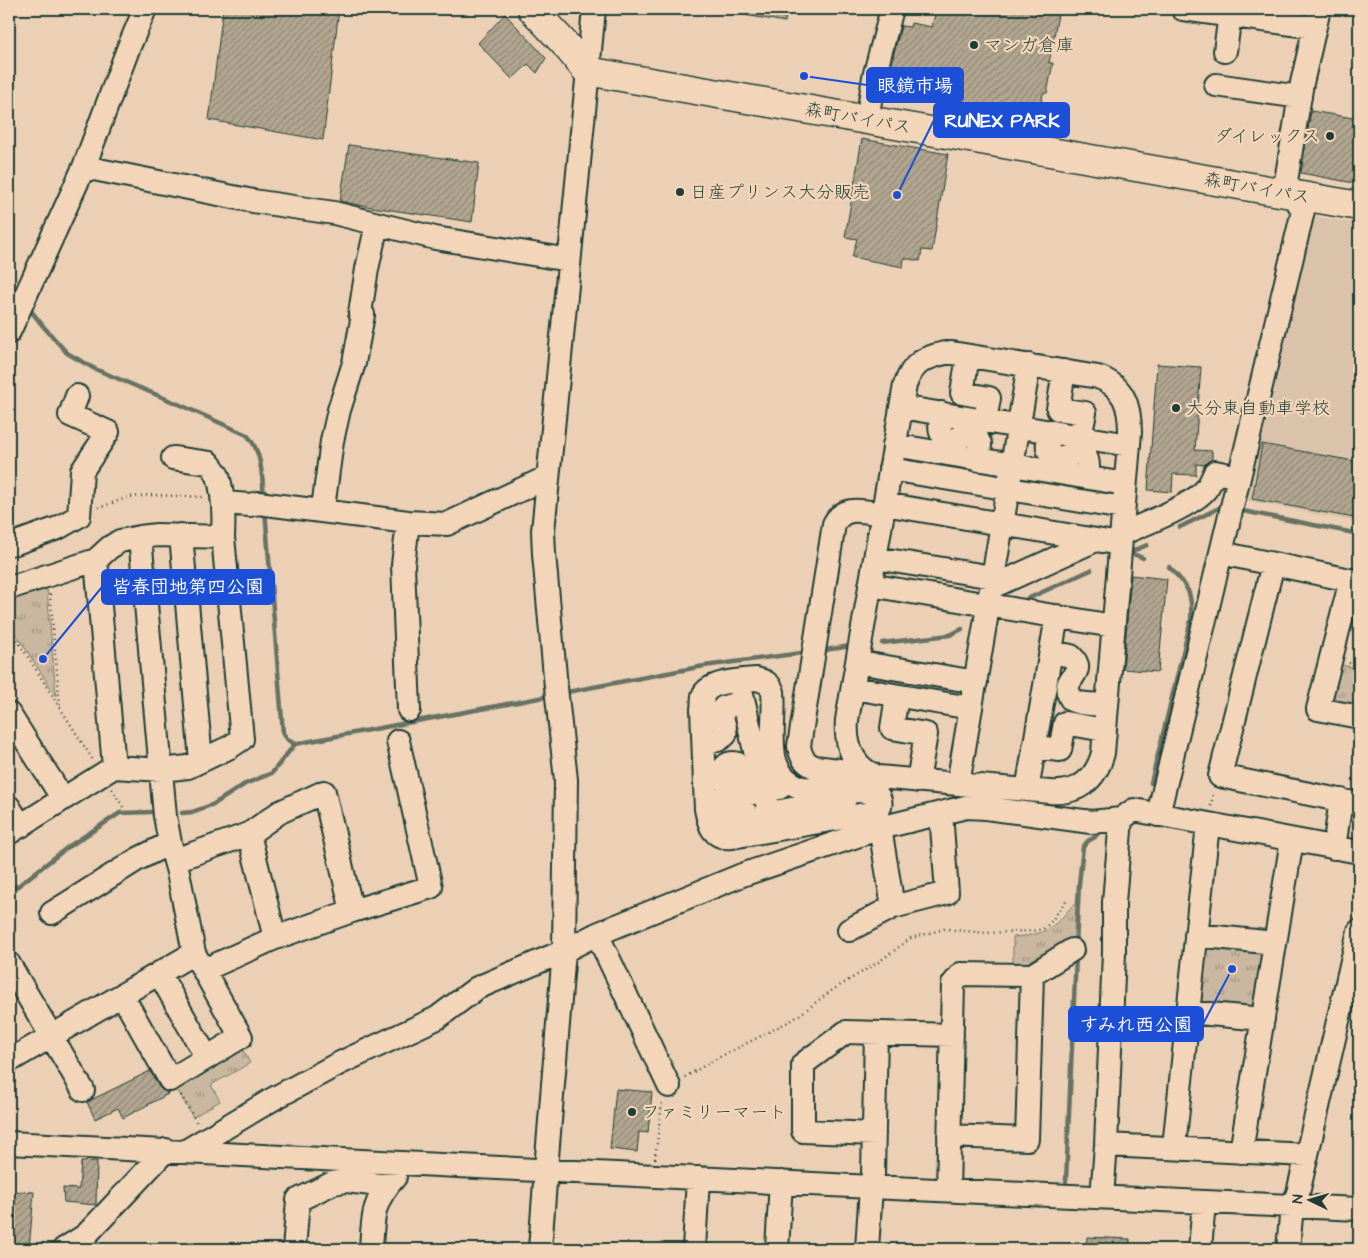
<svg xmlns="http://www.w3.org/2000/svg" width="1368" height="1258" font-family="'Architects Daughter','Klee One',sans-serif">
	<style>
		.built { fill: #dac3aa }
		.grass { fill: url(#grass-tufts); stroke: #747a6a }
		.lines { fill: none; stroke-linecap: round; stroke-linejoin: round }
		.stream { stroke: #687263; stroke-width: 4.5 }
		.building { fill: url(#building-hatch); stroke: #1f3d34 }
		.minor-casing { stroke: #1f3d34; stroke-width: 26 }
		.major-casing { stroke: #1f3d34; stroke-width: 31 }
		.path { stroke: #1f3d34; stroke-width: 2.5; stroke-dasharray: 1 4; stroke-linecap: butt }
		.minor { stroke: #f3d6ba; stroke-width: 22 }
		.major { stroke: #f3d6ba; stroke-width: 28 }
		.poi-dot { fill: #1f3d34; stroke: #f3d6ba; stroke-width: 2 }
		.labels { text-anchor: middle; stroke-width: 4.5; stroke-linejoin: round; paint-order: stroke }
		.poi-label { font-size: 18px; fill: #1f3d34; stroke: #f3d6ba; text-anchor: start }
		.street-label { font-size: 18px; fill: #1f3d34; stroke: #f3d6ba }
		.leader { fill: none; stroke: #1d4ed8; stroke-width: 2 }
		.callout-dot { fill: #1d4ed8; stroke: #f3d6ba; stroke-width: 2 }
		.callout { fill: #1d4ed8; stroke: #1d4ed8; stroke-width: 2 }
		.callout-label { font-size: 19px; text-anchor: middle; font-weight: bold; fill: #fff }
	</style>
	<defs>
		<pattern id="grass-tufts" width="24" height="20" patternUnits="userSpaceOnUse" patternTransform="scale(1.25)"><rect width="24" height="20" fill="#c9b79f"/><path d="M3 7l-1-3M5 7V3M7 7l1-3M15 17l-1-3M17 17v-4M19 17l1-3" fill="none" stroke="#a39682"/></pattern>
		<pattern id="building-hatch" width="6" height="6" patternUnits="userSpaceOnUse" patternTransform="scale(1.25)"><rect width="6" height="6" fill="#b2a690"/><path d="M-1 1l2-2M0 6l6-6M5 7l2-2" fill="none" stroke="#908876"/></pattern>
	</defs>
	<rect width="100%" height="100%" fill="#ebd0b5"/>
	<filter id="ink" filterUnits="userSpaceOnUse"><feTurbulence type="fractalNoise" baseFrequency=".02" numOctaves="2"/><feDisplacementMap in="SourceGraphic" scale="10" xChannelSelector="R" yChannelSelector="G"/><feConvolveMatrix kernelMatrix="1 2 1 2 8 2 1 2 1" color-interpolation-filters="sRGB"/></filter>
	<g filter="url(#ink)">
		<path class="built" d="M 1312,216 L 1359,224 L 1359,523 L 1244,500 Z"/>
		<path class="grass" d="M 32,588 L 34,593 L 47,589 L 56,696 L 9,623 L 9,594 Z
			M 1337,664 L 1359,669 L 1359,710 L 1335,705 L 1329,695 Z
			M 1073,905 L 1076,905 L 1073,943 L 1032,968 L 1013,968 L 1013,937 C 1045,935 1053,929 1073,905 Z
			M 1208,942 L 1264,948 L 1257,1009 L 1197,1003 L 1202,947 Z
			M 242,1048 L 250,1063 L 211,1085 L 220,1101 L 193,1117 L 175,1086 Z"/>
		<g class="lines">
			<path class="stream" d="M 28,307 L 43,326 L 67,353 L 95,369 L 176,403 L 247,435 C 262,451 262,476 264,497
				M 265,510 L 283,733 L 288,740 L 295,744 L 550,696
				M 1238,510 L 1359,534
				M 1180,527 L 1219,508 L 1225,509
				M 1143,558 L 1133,554 L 1133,551 L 1147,545
				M 1027,599 L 1091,570
				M 882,643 L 950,635 L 962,629
				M 825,650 L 851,646
				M 562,693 L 704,666 L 802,653
				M 1151,783 L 1191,620 C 1193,593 1188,586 1169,567
				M 182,813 L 192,812 L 214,804 L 245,784 L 272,773 L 295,744
				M 9,889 L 18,886 L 68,847 L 120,813 L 152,812
				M 1076,945 L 1079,884 L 1083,847 L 1088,841 L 1095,837 L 1098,833
				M 1066,1181 L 1076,955"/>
		</g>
		<path class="building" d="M 223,9 L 339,9 L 323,140 L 209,120 Z
			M 745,9 L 787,9 L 785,22 L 745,15 Z
			M 936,9 L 1059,9 L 1049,63 L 1053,63 L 1047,93 L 1043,93 L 1039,116 L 888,89 L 894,53 L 901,26 L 910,27 L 911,23 L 932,27 Z
			M 505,14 L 546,58 L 537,73 L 528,64 L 512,79 L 478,43 Z
			M 1311,111 L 1359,119 L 1359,184 L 1301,173 Z
			M 862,139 L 948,154 L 932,251 L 922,250 L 920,261 L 904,258 L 903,267 L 852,257 L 857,239 L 845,237 Z
			M 349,145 L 479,163 L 472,222 L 358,205 L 340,201 Z
			M 1157,364 L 1201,367 L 1195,450 L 1212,451 L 1212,459 L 1207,462 L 1204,465 L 1196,464 L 1196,475 L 1173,474 L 1172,492 L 1148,490 Z
			M 1262,444 L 1359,462 L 1359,519 L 1252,499 Z
			M 1131,575 L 1167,579 L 1158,672 L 1123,669 Z
			M 150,1071 L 159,1087 L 168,1094 L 123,1118 L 118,1108 L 95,1119 L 87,1102 Z
			M 616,1089 L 652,1092 L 648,1133 L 639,1132 L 637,1152 L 610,1149 Z
			M 97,1161 L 96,1205 L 64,1202 L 63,1188 L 79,1189 L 81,1162 Z
			M 9,1191 L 34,1192 L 29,1249 L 9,1249 Z
			M 1087,1237 L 1130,1239 L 1130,1249 L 1086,1249 Z"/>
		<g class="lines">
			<g class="minor-casing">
				<path id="minor" d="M 1183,9 L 1314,27
					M 1225,51 L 1230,15
					M 1216,85 L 1300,97
					M 867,120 L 874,77 L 892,9
					M 84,167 L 253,201 L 334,213 L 435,238 L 569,260
					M 9,332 L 84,167 L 128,49 L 145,9
					M 945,353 L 952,353 L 1098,377 C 1124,386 1130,406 1130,432 L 1103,753 C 1096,780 1078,794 1050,792 L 878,777 C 853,768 845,745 847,720 L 905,385 C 913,363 923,358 945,353 Z
					M 968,356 L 962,393 L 989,398 L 985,421
					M 1064,371 L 1058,409 L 1085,413 L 1080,437
					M 901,407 L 1129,445
					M 941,413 C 940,423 937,440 952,440 C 962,439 962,431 976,437 L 980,444 L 979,460
					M 1050,431 C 1047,445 1044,454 1060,458 C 1064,457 1068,455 1072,454 C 1090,449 1089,466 1087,477
					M 894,445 L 1125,484
					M 890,469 L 1123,508
					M 223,503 L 250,505 L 258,503 L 408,522 L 447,524 L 548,477
					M 884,504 L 1120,544
					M 319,510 L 323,508 L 332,441 L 339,410 L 354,363 L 363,315 L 360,313 L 367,269 L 377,224
					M 408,522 L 403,565 L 409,710
					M 1121,534 C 1142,525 1193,506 1206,489 C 1210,484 1213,477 1215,472 L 1239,477
					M 181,535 L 201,761
					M 9,544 L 16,543 L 58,528 L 79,516 L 82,471 L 108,432 L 70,415 L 77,396
					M 1221,553 L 1359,582
					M 875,558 L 993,577
					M 96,560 L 114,767
					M 1273,564 L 1220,776 L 1359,804
					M 1351,580 L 1318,709 L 1359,717
					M 870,585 L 1113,626
					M 992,587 L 1096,540
					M 9,588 L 96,560 L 109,548 L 120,541 L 140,537 L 157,535 L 223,537
					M 1051,652 L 1071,656 C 1089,673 1061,678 1069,695 C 1070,698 1071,700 1074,701 C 1081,705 1098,704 1107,705
					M 857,662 L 976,682
					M 756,679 C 765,681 770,683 773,692 C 777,725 759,774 802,788 L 873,792 C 880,795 883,804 878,810 L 871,813 L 732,837 C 713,839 709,825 706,809 L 702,709 C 703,705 702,700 703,696 C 708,681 743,680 756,679 Z
					M 739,681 L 773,830
					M 853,688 L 971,708
					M 897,696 L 892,728 L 926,734 L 918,781
					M 9,714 L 63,799
					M 704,742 L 718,740 L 725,735 C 728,721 716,720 724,707 L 731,705 L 744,706
					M 1034,747 L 1060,750 L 1065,723 L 1104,730
					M722 774a11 11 0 1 1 22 0a11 11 0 1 1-22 0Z
					M 872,774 L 814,767 C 804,762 801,757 799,746 L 834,524 C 844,504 865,512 882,514
					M 958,784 L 1029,365
					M 1027,790 L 1057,616
					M 721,799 L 724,819 L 747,814 L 751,834
					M 706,802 L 779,788
					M 9,807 L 21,826
					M 770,813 L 845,799
					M 1158,815 L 1303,211 L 1286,181 L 1302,83 L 1319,9
					M 880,828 L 893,907
					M 9,833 L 114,767 L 162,770 L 188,767 L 230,747 L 242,739 L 223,537 C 224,517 224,495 218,476 C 216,472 212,467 209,463 L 173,458
					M 249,834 L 275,938
					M 1334,848 L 1341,800
					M 175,860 L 249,834 L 280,812 L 324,792 L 352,911
					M 52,913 L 138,859 L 170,843
					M 849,930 L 893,907 L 947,893 L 941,813
					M 597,934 L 669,1086
					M 1196,935 L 1275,943
					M 9,964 L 83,1090
					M 204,970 L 275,938 L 352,911 L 431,887 L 398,741
					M 159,973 L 207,1058
					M 1032,975 L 1072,950
					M 122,995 L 170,1080 L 241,1037 L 194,953 L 178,872 L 170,843 L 165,816 L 140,537
					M 1188,1012 L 1263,1019
					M 9,1061 L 194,953
					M 874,1134 L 803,1131 L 803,1064 L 846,1032 L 952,1035
					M 9,1143 L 871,1187 L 1359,1209
					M 1106,1145 L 1307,1155
					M 1174,1147 L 1208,824
					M 186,1151 L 273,1099 L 338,1064 L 437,1018 L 477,988 L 564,951 L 597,934 L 742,875 L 880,828 L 966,807 L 986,808 L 1091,822 L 1121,819 L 1134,810 L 1359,852
					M 1241,1152 L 1292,840
					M 948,1190 L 953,984 L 961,974 L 1032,975 L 1027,1139 L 949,1136
					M 1102,1197 L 1106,1145 L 1114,952 L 1114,902 L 1121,819
					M 64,1249 L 86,1235 L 166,1150
					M 294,1249 L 298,1200 L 333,1183 L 347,1181 L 387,1186
					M 371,1249 C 373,1217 372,1202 395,1177
					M 540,1249 L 546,1169 L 564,951 L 566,780 L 556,687 L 544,554 L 543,531 L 594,9
					M 694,1249 L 698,1178
					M 777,1249 L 781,1182
					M 867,1249 L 871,1187 L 873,1174 L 876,1033
					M 1200,1249 L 1204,1202
					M 1288,1249 L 1292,1206 L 1298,1193 L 1359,931"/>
			</g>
			<g class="major-casing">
				<path id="major" d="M 532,9 L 564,43 L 587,71 L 1359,206"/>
			</g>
			<path class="path" d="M 98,508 L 129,497 L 153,495 L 203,497
				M 50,594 L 60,706
				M 9,627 L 93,760
				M 1349,663 L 1359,666
				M 112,789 L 123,807
				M 1211,806 L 1213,794
				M 685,1077 L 714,1060 L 794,1019 L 831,991 L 880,961 L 911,938 L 944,929 L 986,933 L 1032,931 L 1043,929 L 1050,923 L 1068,898
				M 181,1095 L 197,1123
				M 655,1159 L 662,1102"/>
			<use href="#minor" class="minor"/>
			<use href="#major" class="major"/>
		</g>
	</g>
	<g class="poi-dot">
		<circle cx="974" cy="45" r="5"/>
		<circle cx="1330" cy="136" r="5"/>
		<circle cx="680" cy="192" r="5"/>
		<circle cx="1176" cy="408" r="5"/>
		<circle cx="632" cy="1112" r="5"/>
	</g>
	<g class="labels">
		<g class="poi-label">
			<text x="984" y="51">マンガ倉庫</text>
			<text x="1320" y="142" text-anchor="end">ダイレックス</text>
			<text x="690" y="198">日産プリンス大分販売</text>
			<text x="1186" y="414">大分東自動車学校</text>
			<text x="642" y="1118">ファミリーマート</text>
		</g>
		<g class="street-label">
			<text transform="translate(858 118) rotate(10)" y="6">森町バイパス</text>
			<text transform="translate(1257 188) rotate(10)" y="6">森町バイパス</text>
		</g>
	</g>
	<path class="leader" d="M804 76L867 85M897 195L934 120M43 659L102 587M1232 969L1203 1024"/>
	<g class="callout-dot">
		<circle cx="804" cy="76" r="5"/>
		<circle cx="897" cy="195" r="5"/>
		<circle cx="43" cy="659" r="5"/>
		<circle cx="1232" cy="969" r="5"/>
	</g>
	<g class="callout">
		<rect x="867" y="68" width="96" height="34" rx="5"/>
		<rect x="934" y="103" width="135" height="34" rx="5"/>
		<rect x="102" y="570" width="172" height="34" rx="5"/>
		<rect x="1069" y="1007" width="134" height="34" rx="5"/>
	</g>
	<g class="callout-label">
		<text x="915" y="92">眼鏡市場</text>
		<text x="1002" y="127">RUNEX PARK</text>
		<text x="188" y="593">皆春団地第四公園</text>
		<text x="1136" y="1031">すみれ西公園</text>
	</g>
	<rect width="1368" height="1258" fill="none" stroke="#f3d6ba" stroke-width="30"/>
	<rect x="15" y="15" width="1338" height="1228" fill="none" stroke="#1f3d34" stroke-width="2" filter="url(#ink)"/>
	<g transform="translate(1310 1200) rotate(275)" stroke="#f3d6ba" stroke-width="4" paint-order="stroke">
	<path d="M0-4L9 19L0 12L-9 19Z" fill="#1f3d34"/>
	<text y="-8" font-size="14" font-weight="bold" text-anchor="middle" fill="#1f3d34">N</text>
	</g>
</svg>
